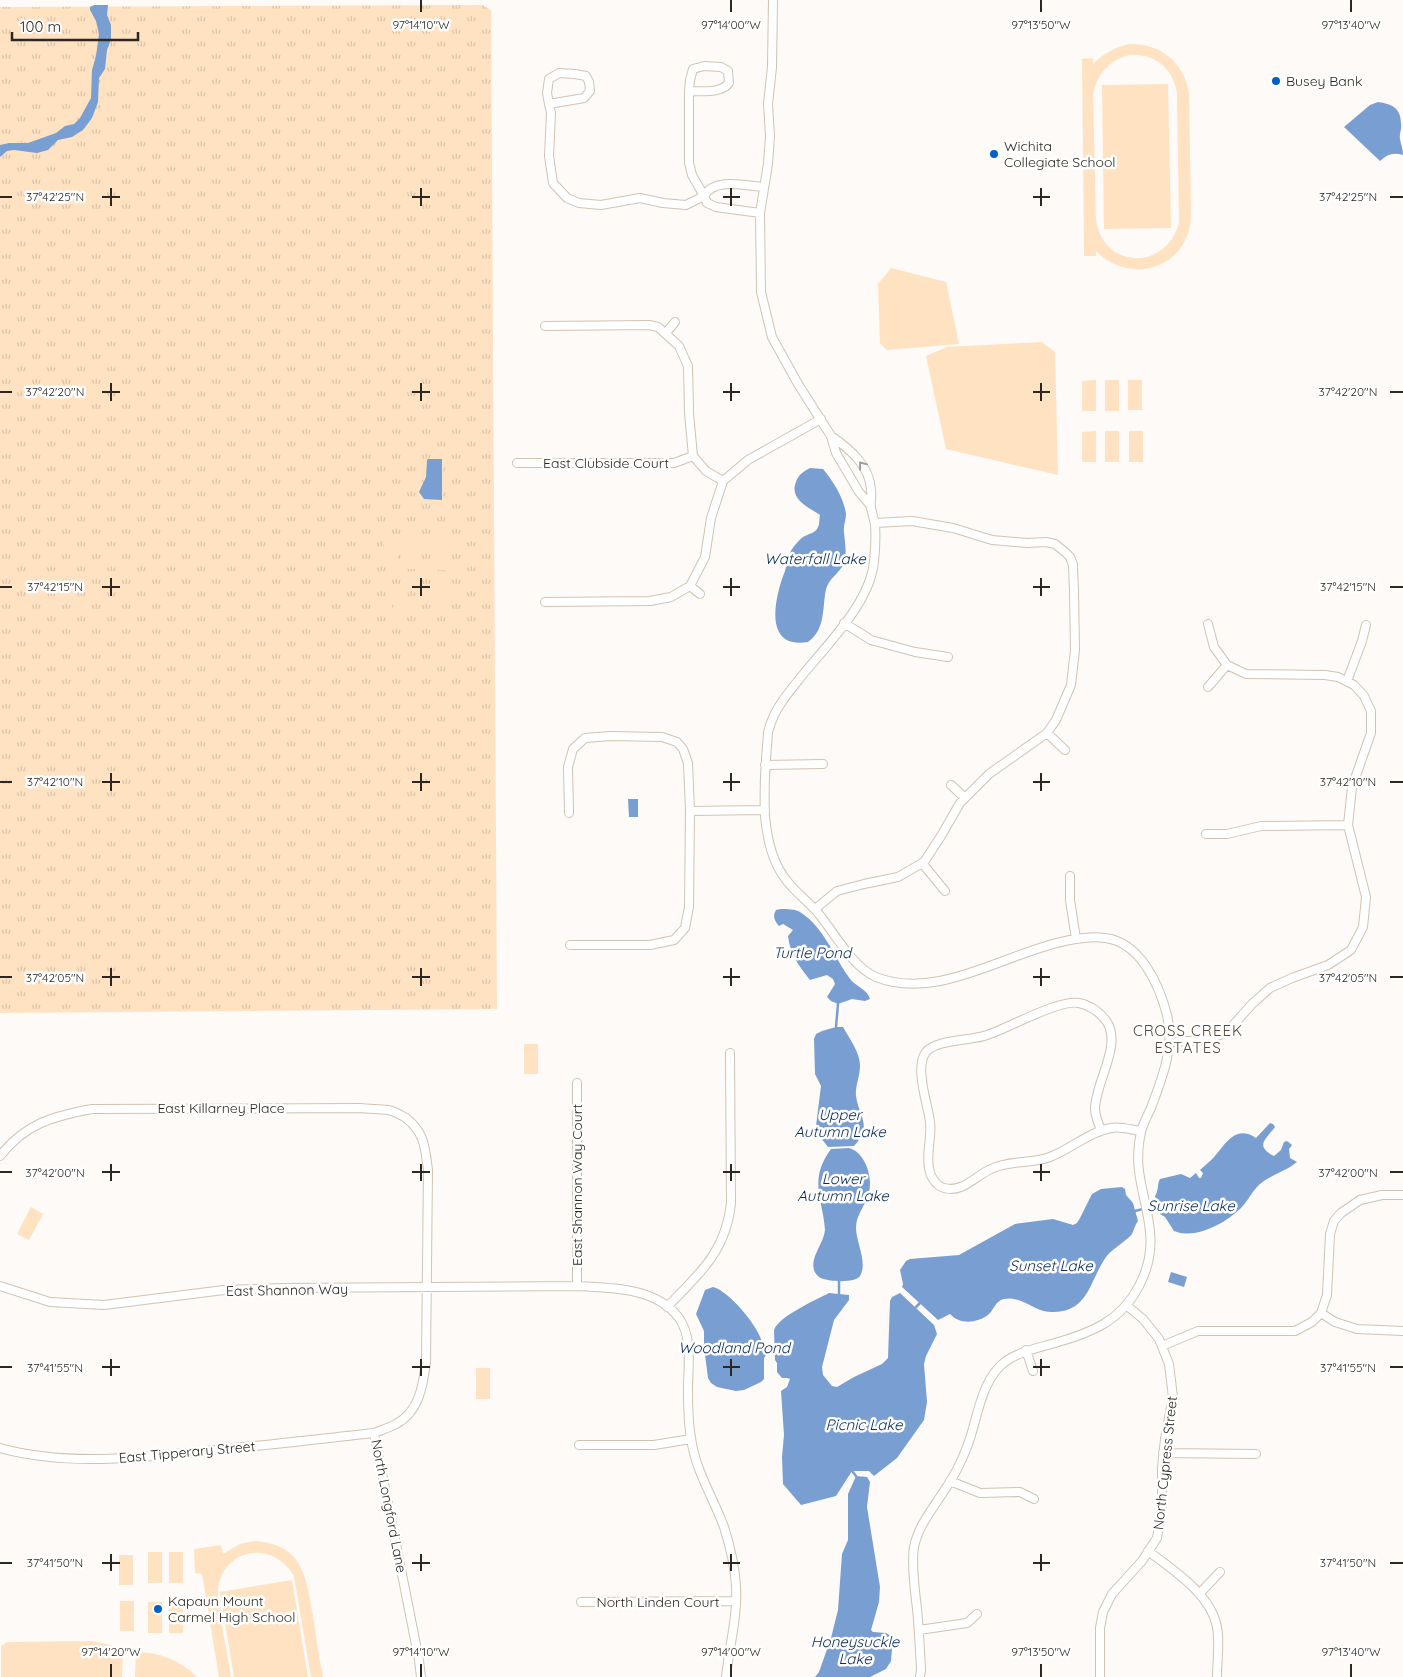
<svg xmlns="http://www.w3.org/2000/svg" width="1403" height="1677" font-family="Quicksand,sans-serif">
	<style>
		.grass { fill: url(#grass-tufts) }
		.park { fill: #ffe2c2; fill-rule: evenodd }
		.water { fill: #799ed2 }
		.lines { fill: none; stroke-linecap: round; stroke-linejoin: round }
		.stream { stroke: #799ed2; stroke-width: 2.5 }
		.minor-casing { stroke: #d1c3b3; stroke-width: 10 }
		.minor { stroke: #fff; stroke-width: 8 }
		.oneway { stroke: #a09e9b }
		.ticks { fill: none; stroke: #2c2721; stroke-width: 2 }
		.poi-dot { fill: #0061c9; stroke: #fff; stroke-width: 2 }
		.labels { text-anchor: middle; stroke-width: 5; stroke-linejoin: round; paint-order: stroke }
		.poi-label { font-size: 14px; fill: #2c2721; stroke: #fff; text-anchor: start }
		.street-label { font-size: 14px; fill: #2c2721; stroke: #fff }
		.water-label { font-size: 15px; font-style: italic; fill: #082d5d; stroke: #fff }
		.neighbourhood-label { font-size: 15px; letter-spacing: 1px; fill: #55493c; stroke: #fff }
		.ticks-label { font-size: 12px; text-anchor: middle; fill: #2c2721; stroke: #fff; stroke-width: 5; stroke-linejoin: round; paint-order: stroke }
	</style>
	<defs>
		<pattern id="grass-tufts" width="24" height="20" patternUnits="userSpaceOnUse" patternTransform="scale(1.25)"><rect width="24" height="20" fill="#ffe2c2"/><path d="M3 7l-1-3M5 7V3M7 7l1-3M15 17l-1-3M17 17v-4M19 17l1-3" fill="none" stroke="#dbc2a6"/></pattern>
	</defs>
	<rect width="100%" height="100%" fill="#fdfaf7"/>
	<path class="grass" d="M 482,5 L 491,10 L 497,1009 L 0,1013 L 0,7 Z"/>
	<path class="park" d="M 1129,44 C 1160,43 1184,62 1189,93 L 1191,215 C 1190,267 1132,287 1096,251 L 1096,256 L 1084,256 L 1082,59 L 1093,58 L 1093,64 C 1104,53 1114,48 1129,44 ZM 1129,55 C 1155,53 1173,68 1177,93 L 1179,223 C 1166,272 1102,269 1096,219 L 1093,95 C 1097,74 1108,61 1129,55 Z
		M 1168,84 L 1171,228 L 1104,229 L 1102,85 Z
		M 891,268 L 946,282 L 959,344 L 887,350 L 880,343 L 878,284 Z
		M 1042,342 L 1055,352 L 1058,475 L 946,449 L 926,356 L 947,347 Z
		M 1096,380 L 1096,411 L 1082,411 L 1082,381 Z
		M 1105,380 L 1119,380 L 1119,411 L 1105,411 Z
		M 1128,380 L 1142,380 L 1142,410 L 1128,410 Z
		M 1096,431 L 1096,462 L 1082,462 L 1082,432 Z
		M 1105,431 L 1119,431 L 1119,462 L 1105,462 Z
		M 1129,431 L 1143,431 L 1143,462 L 1129,462 Z
		M 384,537 L 398,538 L 397,568 L 383,567 Z
		M 407,538 L 421,539 L 420,569 L 406,569 Z
		M 435,539 L 449,540 L 448,570 L 434,570 Z
		M 394,584 L 408,585 L 407,615 L 393,614 Z
		M 433,586 L 447,586 L 446,616 L 432,616 Z
		M 524,1044 L 538,1044 L 538,1074 L 524,1074 Z
		M 31,1207 L 43,1214 L 29,1240 L 17,1234 Z
		M 476,1368 L 490,1368 L 490,1399 L 476,1399 Z
		M 254,1541 C 303,1544 306,1576 313,1616 C 316,1637 319,1657 323,1677 L 311,1677 L 294,1576 C 287,1564 275,1554 260,1553 C 239,1551 220,1567 218,1589 C 217,1599 220,1610 221,1620 C 224,1639 228,1658 231,1677 L 219,1677 L 202,1574 L 195,1573 L 194,1549 L 221,1545 L 223,1554 L 240,1544 Z
		M 148,1552 L 162,1552 L 162,1583 L 148,1583 Z
		M 169,1552 L 183,1552 L 183,1583 L 169,1583 Z
		M 119,1555 L 133,1555 L 133,1585 L 119,1585 Z
		M 292,1580 L 308,1677 L 234,1677 L 220,1592 Z
		M 120,1601 L 134,1601 L 134,1631 L 120,1631 Z
		M 148,1602 L 162,1602 L 162,1633 L 148,1633 Z
		M 169,1602 L 183,1602 L 183,1633 L 169,1633 Z
		M 93,1641 L 123,1648 L 122,1677 L 1,1677 L 1,1646 L 7,1642 Z
		M 136,1652 C 159,1652 180,1660 197,1677 L 135,1677 Z"/>
	<path class="water" d="M 94,5 L 108,5 L 107,15 L 111,25 L 111,39 L 107,50 L 105,69 L 99,78 L 98,102 L 92,118 L 83,130 L 72,137 L 58,140 L 48,150 L 37,153 L 14,150 L 7,151 L 0,157 L 0,145 L 9,143 L 28,143 L 56,133 L 65,126 L 74,124 L 80,118 L 91,98 L 92,70 L 96,56 L 99,34 L 96,21 L 90,10 L 90,7 Z
		M 1378,102 C 1392,104 1401,108 1401,124 C 1402,129 1399,134 1400,139 C 1401,145 1403,149 1403,155 C 1394,152 1387,154 1380,161 L 1344,127 L 1370,105 Z
		M 428,459 L 442,459 L 442,500 L 424,499 L 419,492 L 426,477 L 427,460 Z
		M 810,468 L 823,469 C 833,481 844,498 846,514 C 846,520 843,526 844,533 C 845,542 847,554 844,563 C 840,573 829,578 826,589 C 822,608 826,629 808,642 C 762,650 775,596 785,571 C 787,564 788,555 792,549 C 795,545 799,540 803,537 C 808,534 816,533 818,527 C 820,524 819,518 820,515 C 808,507 789,499 796,482 C 798,475 804,471 810,468 Z
		M 628,799 L 638,799 L 638,817 L 629,817 Z
		M 781,909 C 787,909 795,909 800,912 C 825,928 834,958 851,980 C 857,987 867,989 870,999 L 865,1001 L 852,999 L 838,1004 L 831,1001 L 827,997 L 835,984 L 833,979 L 827,975 L 810,980 C 799,966 790,954 788,936 L 793,930 L 783,924 L 779,926 C 775,921 772,917 776,910 Z
		M 836,1027 L 843,1027 C 849,1038 860,1052 860,1066 C 860,1076 855,1086 856,1096 C 859,1118 873,1125 854,1146 L 828,1147 L 817,1133 L 816,1126 L 821,1086 L 815,1074 L 814,1039 L 816,1034 L 822,1031 Z
		M 1270,1123 L 1273,1124 L 1275,1127 C 1265,1140 1255,1146 1274,1156 L 1281,1150 L 1284,1142 L 1287,1141 L 1292,1145 L 1289,1149 L 1290,1158 L 1297,1162 C 1286,1171 1271,1175 1260,1184 C 1252,1191 1248,1201 1241,1208 C 1226,1223 1195,1240 1174,1231 L 1165,1217 L 1160,1214 L 1155,1196 C 1159,1190 1157,1184 1160,1179 L 1181,1174 L 1190,1178 L 1196,1173 L 1199,1178 L 1201,1178 L 1203,1173 L 1200,1170 C 1205,1165 1211,1161 1215,1156 C 1227,1142 1236,1125 1256,1138 Z
		M 849,1148 C 865,1152 873,1177 869,1192 C 866,1205 856,1214 856,1228 C 856,1242 868,1263 860,1276 C 856,1283 829,1282 821,1278 C 818,1277 815,1273 814,1270 C 810,1257 824,1243 825,1230 C 823,1199 808,1180 831,1149 Z
		M 1122,1187 L 1125,1189 L 1126,1195 L 1133,1203 L 1138,1221 C 1135,1225 1134,1229 1132,1234 C 1130,1238 1111,1250 1106,1257 C 1089,1281 1089,1313 1051,1312 C 1034,1312 1021,1295 1004,1299 C 995,1301 994,1310 988,1315 C 977,1323 960,1325 950,1314 L 938,1320 L 902,1287 L 903,1284 L 900,1270 L 906,1261 L 910,1259 L 959,1255 L 1015,1224 L 1053,1219 L 1073,1225 L 1077,1223 L 1080,1218 L 1092,1194 L 1101,1189 Z
		M 1171,1272 L 1187,1277 L 1184,1287 L 1168,1282 Z
		M 713,1287 C 729,1291 758,1326 762,1342 L 766,1344 L 767,1354 L 764,1358 L 764,1379 L 761,1382 L 744,1390 L 736,1391 L 717,1387 L 711,1383 L 708,1378 L 704,1347 L 704,1331 L 696,1314 L 705,1290 Z
		M 829,1293 L 849,1295 L 849,1300 L 834,1320 L 822,1367 L 823,1375 L 832,1386 L 837,1387 L 854,1377 L 882,1364 L 888,1358 L 890,1301 L 892,1297 L 900,1293 L 934,1325 L 937,1334 L 926,1356 L 924,1364 L 927,1402 L 924,1420 L 897,1458 L 874,1476 L 869,1471 L 852,1471 L 836,1496 L 801,1505 L 783,1484 L 782,1457 L 784,1435 L 781,1391 L 787,1387 L 790,1379 L 787,1378 L 782,1378 L 777,1372 L 777,1363 L 775,1360 L 774,1330 C 779,1316 816,1300 829,1293 Z
		M 856,1476 L 867,1477 L 870,1482 L 867,1507 L 880,1587 L 879,1602 L 871,1630 L 873,1632 L 886,1633 L 893,1637 L 891,1661 L 886,1669 L 870,1677 L 815,1677 L 819,1672 L 831,1638 L 838,1610 L 842,1554 L 848,1540 L 848,1494 Z"/>
	<g class="lines">
		<path class="stream" d="M 836,1027 L 838,1004
			M 1135,1211 L 1158,1205
			M 839,1280 L 839,1294
			M 916,1307 L 920,1303
			M 767,1350 L 775,1350
			M 852,1471 L 856,1476"/>
		<g class="minor-casing">
			<path id="minor" d="M 773,0 L 772,67 L 768,104 L 770,136 L 768,164 L 760,213 L 761,292 L 772,337 L 798,384 L 831,436 L 836,453 L 859,492 L 871,506
				M 704,66 L 721,67 L 728,71 L 729,83 C 720,94 703,91 689,91 L 690,80 L 693,69 Z
				M 559,73 L 575,74 L 586,76 L 589,82 L 590,91 L 584,98 L 549,104 L 547,93 L 549,79 Z
				M 549,104 L 551,113 L 549,156 L 553,183 L 567,198 L 579,203 L 601,205 L 640,198 L 663,203 L 686,205 L 704,196 L 692,175 L 689,163 L 689,91
				M 760,213 L 716,207 L 707,203 L 704,196 C 715,177 746,186 764,187
				M 545,326 L 649,325 L 658,327 L 679,346 L 688,366 L 689,413 L 693,456 L 706,471 L 723,481
				M 666,333 L 675,322
				M 831,436 C 850,449 870,466 871,490 C 872,498 870,500 871,508 C 872,513 874,519 875,525 C 876,536 875,557 873,568 C 866,607 825,647 801,677 C 789,692 774,709 769,729 C 767,734 768,740 767,746 C 765,769 764,793 765,816 C 767,839 772,863 787,881 C 796,893 808,901 818,913 C 834,932 852,967 876,977 C 938,1002 1008,951 1070,940 C 1081,938 1093,936 1105,938 C 1140,942 1159,984 1167,1015 C 1175,1047 1162,1078 1151,1108 C 1147,1116 1143,1124 1141,1132 C 1127,1189 1170,1228 1139,1286 C 1121,1321 1091,1333 1055,1343 C 1038,1348 1021,1351 1006,1361 C 980,1380 978,1419 967,1447 C 961,1463 952,1480 942,1494 C 931,1511 918,1527 914,1547 C 911,1565 915,1590 917,1609 C 919,1629 920,1649 921,1670 L 920,1677
				M 517,463 L 674,463 L 693,456
				M 690,586 L 700,594
				M 545,602 L 650,601 L 671,597 L 690,586 L 705,557 L 711,518 L 723,481 L 748,460 L 821,419
				M 844,623 L 871,640 L 915,652 L 948,657
				M 1347,681 L 1362,641 L 1366,625
				M 1208,687 L 1227,665
				M 1047,733 L 1065,750
				M 765,765 L 823,764
				M 951,785 L 965,798
				M 690,811 L 765,810
				M 569,813 L 568,767 L 573,749 L 585,738 L 610,736 L 662,737 L 677,742 L 683,749 L 688,763 L 690,811 L 689,907 L 685,928 L 674,940 L 650,945 L 570,945
				M 1206,834 L 1227,834 L 1261,826 L 1348,825
				M 922,863 L 945,891
				M 1070,876 L 1070,900 L 1076,939
				M 815,909 L 837,891 L 864,884 L 898,877 L 924,862 L 941,836 L 960,803 L 989,774 L 1047,733 L 1056,720 L 1071,685 L 1075,650 L 1074,592 L 1073,565 L 1070,557 L 1065,552 L 1055,544 L 1046,542 L 1027,543 L 992,540 L 953,528 L 912,521 L 875,523
				M 1170,1042 L 1207,1040 L 1227,1032 L 1252,1004 L 1270,988 L 1292,978 L 1328,965 L 1351,950 L 1363,927 L 1366,897 L 1348,825 L 1352,787 L 1371,733 L 1371,711 L 1364,696 L 1354,685 L 1338,677 L 1325,675 L 1246,674 L 1227,665 L 1214,647 L 1208,624
				M 1101,1131 C 1099,1124 1095,1116 1095,1109 C 1095,1083 1122,1046 1107,1022 C 1101,1013 1090,1005 1079,1003 C 1059,999 1009,1028 987,1035 C 971,1041 937,1039 926,1052 C 914,1068 928,1104 930,1122 C 932,1137 926,1153 929,1168 C 930,1176 936,1186 944,1188 C 963,1193 975,1176 991,1169 C 1009,1160 1032,1164 1050,1157 C 1071,1149 1089,1132 1111,1128 C 1120,1126 1132,1130 1141,1131
				M 0,1156 C 25,1124 53,1116 92,1109 L 360,1108 C 370,1109 379,1109 388,1110 C 394,1111 401,1115 406,1118 C 425,1133 425,1148 428,1170 L 426,1362 C 423,1386 419,1412 396,1424 C 389,1428 381,1430 374,1433 C 317,1439 261,1446 204,1451 C 138,1458 65,1466 0,1448
				M 0,1286 L 50,1302 L 104,1305 L 224,1290 L 284,1288 L 577,1286 C 611,1288 656,1287 679,1318 C 693,1338 688,1366 688,1389 C 688,1405 688,1422 691,1438 C 695,1470 713,1497 724,1527 C 730,1546 735,1566 736,1586 C 738,1616 729,1647 726,1677
				M 577,1286 L 577,1083
				M 667,1307 C 699,1274 726,1252 731,1203 L 730,1053
				M 1321,1313 L 1335,1322 L 1357,1329 L 1403,1331
				M 1162,1346 L 1198,1331 L 1295,1331 L 1312,1322 L 1321,1313 L 1327,1295 L 1330,1234 L 1334,1221 L 1341,1213 L 1360,1200 L 1382,1195 L 1403,1195
				M 1026,1350 L 1033,1371
				M 374,1433 L 419,1660 L 421,1677
				M 579,1445 L 654,1445 L 691,1439
				M 1163,1453 L 1256,1454
				M 950,1481 L 980,1493 L 1020,1492 L 1034,1499
				M 1148,1551 C 1173,1570 1211,1594 1217,1627 C 1220,1643 1217,1661 1217,1677
				M 1199,1594 L 1220,1572
				M 581,1602 L 736,1601
				M 919,1630 L 967,1623 L 977,1614
				M 1100,1677 L 1100,1628 L 1103,1612 L 1112,1594 L 1142,1561 L 1157,1538 L 1162,1507 L 1162,1468 L 1165,1439 L 1173,1397 L 1169,1364 L 1159,1339 L 1143,1319 L 1126,1305"/>
		</g>
		<use href="#minor" class="minor"/>
	</g>
	<defs><path id="oneway-chevron" d="M-2-3.5L2.5 0L-2 3.5" fill="none" stroke-width="1.6" stroke-linecap="round" stroke-linejoin="round" transform="scale(1.25)"/></defs>
	<use class="oneway" href="#oneway-chevron" transform="translate(862 465) rotate(-127)"/>
	<path class="ticks" d="M 421,0 L 421,12M 731,0 L 731,12M 1041,0 L 1041,12M 1351,0 L 1351,12M 111,188 L 111,206M 421,188 L 421,206M 731,188 L 731,206M 1041,188 L 1041,206M 0,197 L 12,197M 102,197 L 120,197M 412,197 L 430,197M 723,197 L 740,197M 1033,197 L 1050,197M 1390,197 L 1403,197M 111,383 L 111,401M 421,383 L 421,401M 731,383 L 731,401M 1041,383 L 1041,401M 0,392 L 12,392M 102,392 L 120,392M 412,392 L 430,392M 723,392 L 740,392M 1033,392 L 1050,392M 1390,392 L 1403,392M 111,578 L 111,596M 421,578 L 421,596M 731,578 L 731,596M 1041,578 L 1041,596M 0,587 L 12,587M 102,587 L 120,587M 412,587 L 430,587M 723,587 L 740,587M 1033,587 L 1050,587M 1390,587 L 1403,587M 111,773 L 111,791M 421,773 L 421,791M 731,773 L 731,791M 1041,773 L 1041,791M 0,782 L 12,782M 102,782 L 120,782M 412,782 L 430,782M 723,782 L 740,782M 1033,782 L 1050,782M 1390,782 L 1403,782M 111,968 L 111,986M 421,968 L 421,986M 731,968 L 731,986M 1041,968 L 1041,986M 0,977 L 12,977M 102,977 L 120,977M 412,977 L 430,977M 723,977 L 740,977M 1033,977 L 1050,977M 1390,977 L 1403,977M 111,1164 L 111,1181M 421,1164 L 421,1181M 731,1164 L 731,1181M 1041,1164 L 1041,1181M 0,1172 L 12,1172M 102,1172 L 120,1172M 412,1172 L 430,1172M 723,1172 L 740,1172M 1033,1172 L 1050,1172M 1390,1172 L 1403,1172M 111,1359 L 111,1376M 421,1359 L 421,1376M 731,1359 L 731,1376M 1041,1359 L 1041,1376M 0,1367 L 12,1367M 102,1367 L 120,1367M 412,1367 L 430,1367M 723,1367 L 740,1367M 1033,1367 L 1050,1367M 1390,1367 L 1403,1367M 111,1554 L 111,1571M 421,1554 L 421,1571M 731,1554 L 731,1571M 1041,1554 L 1041,1571M 0,1563 L 12,1563M 102,1563 L 120,1563M 412,1563 L 430,1563M 723,1563 L 740,1563M 1033,1563 L 1050,1563M 1390,1563 L 1403,1563M 111,1664 L 111,1677M 421,1664 L 421,1677M 731,1664 L 731,1677M 1041,1664 L 1041,1677M 1351,1664 L 1351,1677"/>
	<g class="poi-dot">
		<circle cx="1276" cy="81" r="5"/>
		<circle cx="994" cy="154" r="5"/>
		<circle cx="158" cy="1609" r="5"/>
	</g>
	<g class="labels">
		<g class="poi-label">
			<text x="1286" y="86">Busey Bank</text>
			<text x="1004" y="151">Wichita<tspan x="1004" dy="16">Collegiate School</tspan></text>
			<text x="168" y="1606">Kapaun Mount<tspan x="168" dy="16">Carmel High School</tspan></text>
		</g>
		<g class="street-label">
			<text x="606" y="468">East Clubside Court</text>
			<text x="221" y="1113">East Killarney Place</text>
			<text transform="translate(577 1185) rotate(-90)" y="5">East Shannon Way Court</text>
			<text transform="translate(287 1290) rotate(-1)" y="5">East Shannon Way</text>
			<text transform="translate(187 1452) rotate(-5)" y="5">East Tipperary Street</text>
			<text transform="translate(1165 1463) rotate(-84)" y="5">North Cypress Street</text>
			<text transform="translate(389 1506) rotate(79)" y="5">North Longford Lane</text>
			<text x="658" y="1607">North Linden Court</text>
		</g>
		<g class="water-label">
			<text x="815" y="564">Waterfall Lake</text>
			<text x="812" y="958">Turtle Pond</text>
			<text x="840" y="1120">Upper<tspan x="840" dy="17">Autumn Lake</tspan></text>
			<text x="843" y="1184">Lower<tspan x="843" dy="17">Autumn Lake</tspan></text>
			<text x="1191" y="1211">Sunrise Lake</text>
			<text x="1051" y="1271">Sunset Lake</text>
			<text x="734" y="1353">Woodland Pond</text>
			<text x="864" y="1430">Picnic Lake</text>
			<text x="855" y="1647">Honeysuckle<tspan x="855" dy="17">Lake</tspan></text>
		</g>
		<g class="neighbourhood-label">
			<text x="1188" y="1036">CROSS CREEK<tspan x="1188" dy="17">ESTATES</tspan></text>
		</g>
	</g>
	<g class="ticks-label">
		<text x="421" y="29">97°14'10"W</text>
		<text x="731" y="29">97°14'00"W</text>
		<text x="1041" y="29">97°13'50"W</text>
		<text x="1351" y="29">97°13'40"W</text>
		<text x="55" y="201">37°42'25"N</text>
		<text x="1348" y="201">37°42'25"N</text>
		<text x="55" y="396">37°42'20"N</text>
		<text x="1348" y="396">37°42'20"N</text>
		<text x="55" y="591">37°42'15"N</text>
		<text x="1348" y="591">37°42'15"N</text>
		<text x="55" y="786">37°42'10"N</text>
		<text x="1348" y="786">37°42'10"N</text>
		<text x="55" y="982">37°42'05"N</text>
		<text x="1348" y="982">37°42'05"N</text>
		<text x="55" y="1177">37°42'00"N</text>
		<text x="1348" y="1177">37°42'00"N</text>
		<text x="55" y="1372">37°41'55"N</text>
		<text x="1348" y="1372">37°41'55"N</text>
		<text x="55" y="1567">37°41'50"N</text>
		<text x="1348" y="1567">37°41'50"N</text>
		<text x="111" y="1656">97°14'20"W</text>
		<text x="421" y="1656">97°14'10"W</text>
		<text x="731" y="1656">97°14'00"W</text>
		<text x="1041" y="1656">97°13'50"W</text>
		<text x="1351" y="1656">97°13'40"W</text>
	</g>
	<path d="M12 32v8h126v-8" fill="none" stroke="#2c2721" stroke-width="2.5"/>
	<text x="20" y="32" font-size="15" fill="#2c2721" stroke="#ffffff" stroke-width="4" paint-order="stroke">100 m</text>
</svg>
